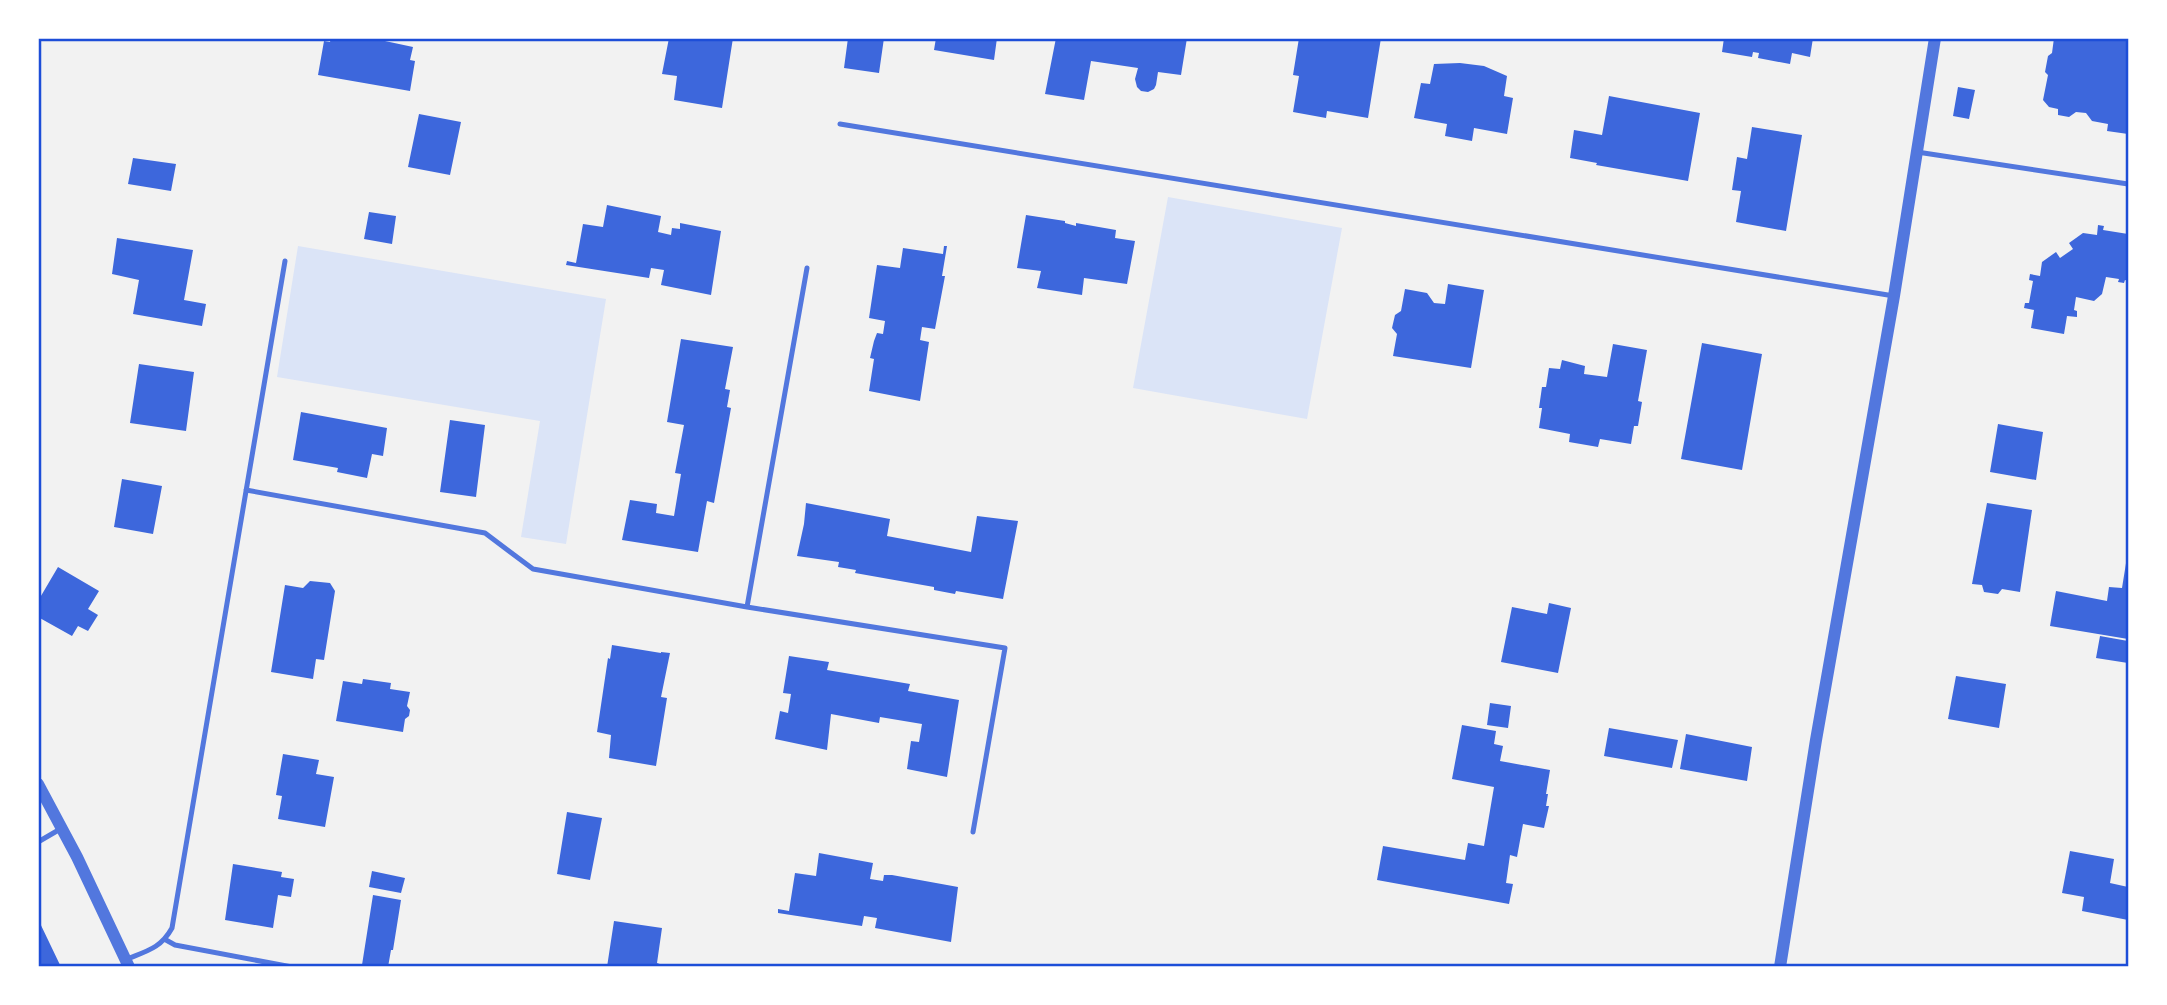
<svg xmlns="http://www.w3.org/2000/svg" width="2167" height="1005" font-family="'Space Grotesk',sans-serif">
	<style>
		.green { fill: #dbe4f7 }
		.building { fill: #3d67dc }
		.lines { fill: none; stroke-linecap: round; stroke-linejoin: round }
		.service { stroke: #5277de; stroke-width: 5 }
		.tertiary { stroke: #5277de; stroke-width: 12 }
		.neatline { fill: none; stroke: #1d4ed8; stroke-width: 2.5 }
	</style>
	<rect width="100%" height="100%" fill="#f2f2f2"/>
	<path class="green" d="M 1168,197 L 1342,228 L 1307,419 L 1133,388 Z
		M 298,246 L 606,299 L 566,544 L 521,537 L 540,421 L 277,377 Z"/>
	<path class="building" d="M 331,38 L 371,38 L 413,47 L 410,60 L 415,61 L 410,91 L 318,75 L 324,41 L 330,42 Z
		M 669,38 L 733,38 L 722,108 L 674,100 L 677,76 L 662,74 Z
		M 848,38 L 884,38 L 879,73 L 844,68 Z
		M 936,38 L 997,38 L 994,60 L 934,50 Z
		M 1056,38 L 1187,38 L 1181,75 L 1158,72 L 1156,85 L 1154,89 L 1148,92 L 1141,91 L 1137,87 L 1135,79 L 1138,68 L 1091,61 L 1084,100 L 1045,94 Z
		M 1299,38 L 1381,38 L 1368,118 L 1327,111 L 1326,118 L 1293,112 L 1299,76 L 1293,75 Z
		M 1724,38 L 1813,38 L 1810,57 L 1792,53 L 1790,64 L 1758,58 L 1759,53 L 1753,52 L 1752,57 L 1722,52 Z
		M 2054,38 L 2128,38 L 2128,134 L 2107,131 L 2108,124 L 2092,121 L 2086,113 L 2076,112 L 2069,117 L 2058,115 L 2058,109 L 2049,107 L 2043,100 L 2048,75 L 2045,72 L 2048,56 L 2052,53 Z
		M 1460,63 L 1484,66 L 1507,76 L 1504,96 L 1513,98 L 1507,134 L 1474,128 L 1472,141 L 1445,136 L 1447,124 L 1414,118 L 1421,83 L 1430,84 L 1434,64 Z
		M 1958,87 L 1975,90 L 1969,119 L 1953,116 Z
		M 1609,96 L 1700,113 L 1688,181 L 1596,165 L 1597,163 L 1570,158 L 1574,130 L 1602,135 Z
		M 419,114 L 461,122 L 450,175 L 408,167 Z
		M 1752,127 L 1802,135 L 1786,231 L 1736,222 L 1741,191 L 1732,190 L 1737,157 L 1747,159 Z
		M 133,158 L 176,164 L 171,191 L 128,184 Z
		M 607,205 L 661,216 L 658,232 L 671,235 L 672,228 L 680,229 L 680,223 L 721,231 L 711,295 L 661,285 L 664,270 L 651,268 L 649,278 L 566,265 L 567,261 L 576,263 L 583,224 L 603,227 Z
		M 369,212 L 396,216 L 392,244 L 364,239 Z
		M 1026,215 L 1065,221 L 1065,223 L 1076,226 L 1076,223 L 1116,230 L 1115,238 L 1135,241 L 1127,284 L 1084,278 L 1082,295 L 1037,288 L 1041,271 L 1017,268 Z
		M 2098,225 L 2104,226 L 2103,230 L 2128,234 L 2128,281 L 2125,280 L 2124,283 L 2118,282 L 2119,279 L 2106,277 L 2102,294 L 2094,301 L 2076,297 L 2074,310 L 2077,311 L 2077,317 L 2067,316 L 2064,334 L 2031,328 L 2034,310 L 2024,308 L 2025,303 L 2029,303 L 2033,281 L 2029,280 L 2030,274 L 2040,276 L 2042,262 L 2056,252 L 2060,258 L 2073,249 L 2069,243 L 2083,233 L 2097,235 Z
		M 117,238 L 193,250 L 184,300 L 206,304 L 202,326 L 133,314 L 139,280 L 112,274 Z
		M 944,246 L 947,246 L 942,276 L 945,276 L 935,329 L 922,327 L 920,340 L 929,342 L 920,401 L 869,391 L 874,359 L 870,358 L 874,341 L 877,333 L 883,334 L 885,321 L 869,318 L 877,265 L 900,268 L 903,248 L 943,254 Z
		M 1448,284 L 1484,290 L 1471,368 L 1393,356 L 1397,334 L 1392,328 L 1395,315 L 1401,311 L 1405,289 L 1427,293 L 1434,303 L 1445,304 Z
		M 681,339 L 733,347 L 725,389 L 730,390 L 727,407 L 731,408 L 714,503 L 707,501 L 698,552 L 622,540 L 630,500 L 657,504 L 656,513 L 674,516 L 681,474 L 675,473 L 684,425 L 667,422 Z
		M 1702,343 L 1762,354 L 1742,470 L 1681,459 Z
		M 1613,344 L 1647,350 L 1638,401 L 1642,402 L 1638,426 L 1634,426 L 1631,444 L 1600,439 L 1598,447 L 1569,442 L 1570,434 L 1539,428 L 1542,408 L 1539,408 L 1542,387 L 1546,387 L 1549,368 L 1560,369 L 1562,360 L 1585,366 L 1584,374 L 1607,377 Z
		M 139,364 L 194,372 L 186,431 L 130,423 Z
		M 301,412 L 387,428 L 383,456 L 372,454 L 367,478 L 337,472 L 338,468 L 293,460 Z
		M 450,420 L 485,425 L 476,497 L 440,492 Z
		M 1998,424 L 2043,432 L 2036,480 L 1990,472 Z
		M 122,479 L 162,486 L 153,534 L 114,527 Z
		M 806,503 L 890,519 L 887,536 L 971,552 L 977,516 L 1018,521 L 1003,599 L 956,591 L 955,594 L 934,590 L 934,587 L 855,573 L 856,570 L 838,567 L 839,562 L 797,556 L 804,524 Z
		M 1987,503 L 2032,510 L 2020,592 L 2002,589 L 1998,594 L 1984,592 L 1982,585 L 1972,584 Z
		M 2127,557 L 2128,639 L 2050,626 L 2056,591 L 2107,601 L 2109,587 L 2122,588 Z
		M 58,567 L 99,591 L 88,609 L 98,615 L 88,631 L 78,626 L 72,636 L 38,617 L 38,601 Z
		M 310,581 L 330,583 L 335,591 L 324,660 L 316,659 L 313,679 L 271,672 L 285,585 L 303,588 Z
		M 1549,603 L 1571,608 L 1558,673 L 1501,662 L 1512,607 L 1547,614 Z
		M 2100,636 L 2128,641 L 2128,663 L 2096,658 Z
		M 612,645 L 661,653 L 661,652 L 670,653 L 661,697 L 667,698 L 656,766 L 609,758 L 611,735 L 597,732 L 608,658 L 610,659 Z
		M 789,656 L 829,662 L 827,670 L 910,684 L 908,691 L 959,700 L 947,777 L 907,769 L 911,741 L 919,742 L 922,724 L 880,717 L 879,723 L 831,714 L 827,750 L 775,739 L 780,711 L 788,713 L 791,694 L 783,693 Z
		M 1956,676 L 2006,684 L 1999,728 L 1948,719 Z
		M 363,679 L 391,683 L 390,689 L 410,692 L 407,706 L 410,710 L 409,716 L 405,719 L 403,732 L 336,721 L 343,681 L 362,684 Z
		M 1490,703 L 1511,706 L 1508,728 L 1487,725 Z
		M 1462,725 L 1496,731 L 1494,744 L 1503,746 L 1500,761 L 1550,770 L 1546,794 L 1548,794 L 1546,806 L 1549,806 L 1544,828 L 1523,824 L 1517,857 L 1510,855 L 1506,883 L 1513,884 L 1509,904 L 1377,880 L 1383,846 L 1465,860 L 1468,843 L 1484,846 L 1494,787 L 1452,779 Z
		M 1609,728 L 1678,740 L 1672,768 L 1604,756 Z
		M 1686,734 L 1752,747 L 1747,781 L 1680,769 Z
		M 283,754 L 319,760 L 316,774 L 334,777 L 325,827 L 278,819 L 282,796 L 276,795 Z
		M 567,812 L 602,818 L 590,880 L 557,874 Z
		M 2070,851 L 2114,859 L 2110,883 L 2128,887 L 2128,920 L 2082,911 L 2084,897 L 2062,893 Z
		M 819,853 L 873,863 L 870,879 L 883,881 L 884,875 L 892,875 L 958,887 L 951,942 L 875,928 L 877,918 L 864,916 L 862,926 L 778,913 L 778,909 L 789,911 L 795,873 L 816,876 Z
		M 233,864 L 282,872 L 281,877 L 294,879 L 291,897 L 278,895 L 273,928 L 225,920 Z
		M 372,871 L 405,878 L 401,893 L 369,887 Z
		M 373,895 L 401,900 L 393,950 L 391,950 L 388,967 L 362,965 Z
		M 38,919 L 61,967 L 38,967 Z
		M 614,921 L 662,928 L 657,963 L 668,967 L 607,967 Z"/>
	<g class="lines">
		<path class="service" d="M 840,124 L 1894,296
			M 1917,152 L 2128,184
			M 246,490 L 485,533 L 533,569 L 747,607 L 1005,648 L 973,832
			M 747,607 L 807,268
			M 38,842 L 62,828
			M 166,940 L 175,945 L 292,967
			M 127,959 C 147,951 161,948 172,928 L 285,261"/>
		<path class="tertiary" d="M 38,784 L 77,857 L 129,967
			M 1780,967 L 1816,740 L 1894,296 L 1935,38"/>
	</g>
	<rect width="2167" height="1005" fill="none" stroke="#ffffff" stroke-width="80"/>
	<rect x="40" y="40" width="2087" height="925" class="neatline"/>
</svg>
